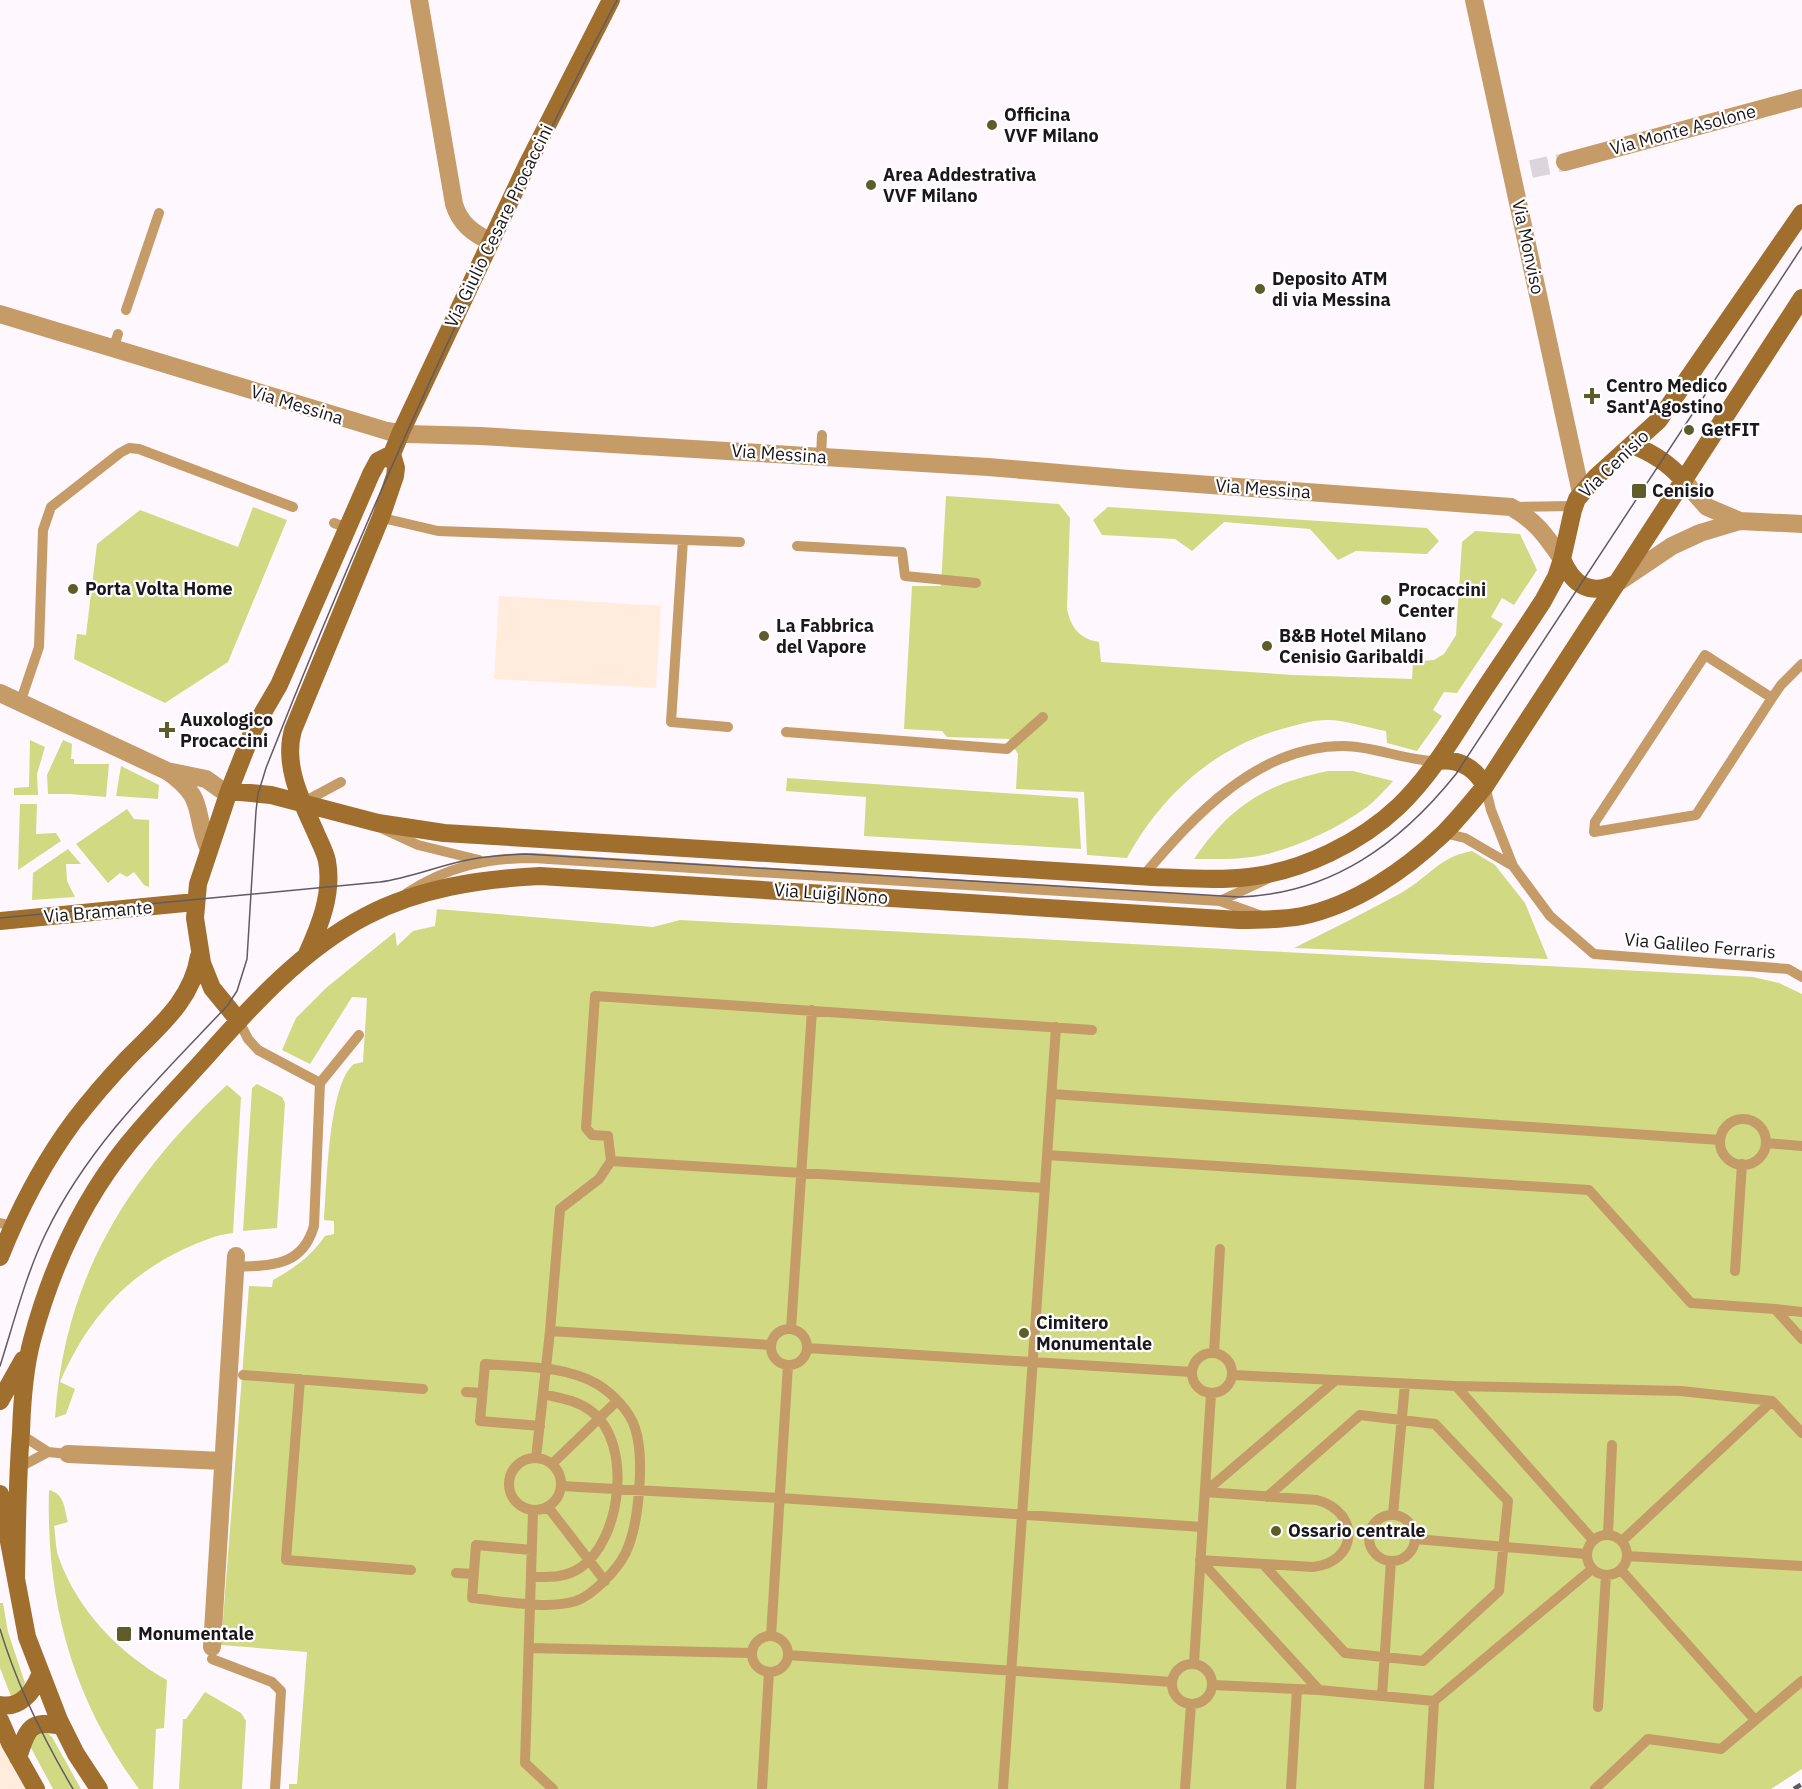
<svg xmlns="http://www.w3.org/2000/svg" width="1802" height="1789" font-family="'IBM Plex Sans',sans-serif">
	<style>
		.commercial { fill: #ffecdc }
		.green { fill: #d1d983 }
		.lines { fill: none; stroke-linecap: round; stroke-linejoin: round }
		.street-tunnel { stroke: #dcd5dc; stroke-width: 18; stroke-dasharray: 18 9; stroke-linecap: butt }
		.lane { stroke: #c59b67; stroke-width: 10 }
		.street { stroke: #c59b67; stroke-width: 18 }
		.secondary { stroke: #a06f2d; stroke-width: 18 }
		.tram { stroke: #605b61; stroke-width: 1.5 }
		.rail { stroke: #605b61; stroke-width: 4.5; stroke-dasharray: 8 8; stroke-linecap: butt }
		.poi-dot { fill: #5e5c29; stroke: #fff; stroke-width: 2 }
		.labels { text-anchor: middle; stroke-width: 4.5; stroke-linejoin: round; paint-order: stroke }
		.poi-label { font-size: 18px; font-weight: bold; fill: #1c171d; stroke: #fff; text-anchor: start }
		.street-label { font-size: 18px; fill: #1c171d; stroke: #fff }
	</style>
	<rect width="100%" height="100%" fill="#fef7fe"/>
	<path class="commercial" d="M 499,596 L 661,606 L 656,688 L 494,679 Z
		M 0,1729 L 34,1789 L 0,1789 Z"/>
	<path class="green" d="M 946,496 L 1059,504 L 1070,518 L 1067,609 C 1071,628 1080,639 1099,642 L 1101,662 L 1293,675 L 1412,679 L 1413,662 L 1434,660 L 1444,654 L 1456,635 L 1462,542 L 1475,531 L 1520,534 L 1537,570 L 1514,605 L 1502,598 L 1491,617 L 1503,624 L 1457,693 L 1444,692 L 1433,710 L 1442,716 L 1417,751 L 1387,743 L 1386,731 C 1368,728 1346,720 1327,720 C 1313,720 1296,725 1282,729 C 1213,748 1161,796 1127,858 L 1087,855 L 1084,792 L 1016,789 L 1018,754 L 1009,739 L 947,737 L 942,731 L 904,729 L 912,586 L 941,586 Z
		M 253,507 L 287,520 L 228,662 L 165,703 L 74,659 L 77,634 L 86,635 L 97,544 L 140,510 L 238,547 Z
		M 1108,507 L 1427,528 L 1439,541 L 1427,554 L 1356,551 L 1338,560 L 1310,529 L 1224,522 L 1192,551 L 1175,539 L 1102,535 L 1093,520 Z
		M 30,740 L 45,747 L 37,774 L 38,795 L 14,795 L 14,788 L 29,787 Z
		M 63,740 L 72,744 L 71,759 L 74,759 L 74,764 L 109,764 L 106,797 L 70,794 L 48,794 L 47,775 Z
		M 121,766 L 159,785 L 158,799 L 116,796 Z
		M 1328,771 L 1353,771 L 1393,781 C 1385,790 1376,800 1367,807 C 1338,828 1302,845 1267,854 C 1244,860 1218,859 1194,859 C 1230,806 1265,784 1328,771 Z
		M 787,778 L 1078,798 L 1081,849 L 864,836 L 866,797 L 786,791 Z
		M 20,804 L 37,804 L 36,834 L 56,833 L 61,841 L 18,870 Z
		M 127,809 L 134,819 L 149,820 L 149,887 L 144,885 L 134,872 L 127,877 L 120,873 L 108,883 L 76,844 Z
		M 68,849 L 81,864 L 66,864 L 67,881 L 75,897 L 32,900 L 33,873 Z
		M 1472,851 L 1495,865 L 1525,903 L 1548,959 L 1294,948 C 1330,930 1366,912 1401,893 C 1428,878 1440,856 1472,851 Z
		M 437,909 L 653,927 L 680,920 L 1753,977 L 1779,983 L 1802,994 L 1802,1769 L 1771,1789 L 289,1789 L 289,1784 L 297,1784 L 307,1652 L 221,1645 L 249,1286 L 272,1287 L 273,1280 C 295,1268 311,1256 325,1236 L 334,1234 L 334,1221 L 324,1220 C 327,1187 328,1084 354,1064 C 357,1063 360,1063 363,1062 L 367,998 L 352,997 L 310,1064 L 282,1050 L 296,1018 L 326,988 L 395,932 L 397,946 L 413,931 L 435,926 Z
		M 257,1084 L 282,1097 L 285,1103 L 277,1228 L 243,1231 L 252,1088 Z
		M 227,1085 L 241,1097 L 233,1233 C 215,1235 200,1242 184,1249 C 124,1277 86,1322 60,1382 L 75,1389 L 66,1414 L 55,1418 C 64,1279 127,1178 227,1085 Z
		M 49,1490 C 65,1494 64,1508 68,1522 L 54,1526 C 56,1536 55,1549 59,1558 C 77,1610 120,1654 167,1680 L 164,1728 L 156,1729 L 153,1789 L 139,1789 C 72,1698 46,1602 49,1490 Z
		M 0,1603 L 3,1603 L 8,1632 L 25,1683 L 20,1693 L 11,1696 L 0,1668 Z
		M 205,1692 L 241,1713 L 246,1721 L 242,1789 L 179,1789 L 183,1719 L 186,1719 Z
		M 46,1732 L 52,1737 L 81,1789 L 53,1789 L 30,1746 L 33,1735 Z"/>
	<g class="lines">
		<path class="street-tunnel" d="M 1531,169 L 1565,162"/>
		<path class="lane" d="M 126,310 L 159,213
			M 113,349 L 118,334
			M 821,457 L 822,435
			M 1514,507 L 1574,506
			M 391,520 L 438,531 L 740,542
			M 334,523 L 347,528
			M 683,540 L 671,722 L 728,727
			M 797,546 L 902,552 L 905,576 L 976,583
			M 1772,698 L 1705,655 L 1595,822 L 1594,832 L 1696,815 L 1772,698 L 1781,685 L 1802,664
			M 20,703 L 39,647 L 43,530 L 51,507 L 120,453 L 129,448 L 139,449 L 293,507
			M 786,732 L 1007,749 L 1043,717
			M 1485,786 L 1491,810 L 1513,866 L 1550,916 L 1594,954 L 1788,969 L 1802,977
			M 302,803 L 341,782
			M 381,828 L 418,845 L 479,860
			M 1444,833 L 1465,838 L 1513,866
			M 1143,876 C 1194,816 1257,746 1343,746 C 1375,746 1405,761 1437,761
			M 407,893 C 446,867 486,858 533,858 L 1220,901 L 1259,915
			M 1220,901 L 1267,879
			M 239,1021 L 248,1039 L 258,1050 L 320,1083
			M 1052,1094 L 1720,1140
			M1720 1142a23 23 0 1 1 46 0a23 23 0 1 1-46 0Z
			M 1766,1143 L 1802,1146
			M 1047,1155 L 1589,1190 L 1691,1303 L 1775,1309 L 1802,1339
			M 611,1161 L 608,1136 L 592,1135 L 586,1128 L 595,996 L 1092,1030
			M 0,1223 L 13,1226
			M 235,1267 C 272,1265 302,1267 314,1226 L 320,1083 L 359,1035
			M 1735,1271 L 1742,1164
			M 1775,1309 L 1802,1312
			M 791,1329 L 812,1010
			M771 1347a18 18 0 1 1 36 0a18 18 0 1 1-36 0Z
			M 550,1331 L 771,1345
			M 807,1348 L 1192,1372
			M1192 1373a20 20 0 1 1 40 0a20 20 0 1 1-40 0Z
			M 1214,1353 L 1220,1249
			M 243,1375 L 423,1389
			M 1233,1375 L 1456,1386 L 1681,1391 L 1772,1401
			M 300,1379 L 286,1560 L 411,1570
			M 1456,1386 L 1593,1540
			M 466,1392 L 482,1393
			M 20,1434 L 48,1452 L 68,1454
			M509 1484a26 26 0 1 1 52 0a26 26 0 1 1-52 0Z
			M 536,1458 L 550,1331 L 560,1209 L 599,1179 L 611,1161 L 1045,1188
			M 552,1464 L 617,1401
			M 18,1468 L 48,1452
			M 561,1486 L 780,1498 L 1202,1527
			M 548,1507 L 605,1581
			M 533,1511 L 525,1763 L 553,1789
			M 1393,1514 L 1405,1384
			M1369 1538a23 23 0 1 1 46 0a23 23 0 1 1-46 0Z
			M 1608,1534 L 1612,1445
			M1587 1555a20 20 0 1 1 40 0a20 20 0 1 1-40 0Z
			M 1416,1539 L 1586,1554
			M 1622,1541 L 1772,1401 L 1802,1433
			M 532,1550 L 476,1545 L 472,1598 C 502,1601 548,1610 576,1601 C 593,1595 617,1570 625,1554 C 639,1527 645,1457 635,1428 C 630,1411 612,1393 597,1384 C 564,1365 521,1367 485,1364 L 480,1421 L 540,1426
			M 1627,1556 L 1802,1566
			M 1263,1564 L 1345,1653 L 1423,1661 L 1499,1591 L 1508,1501 L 1435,1424 L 1360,1415 L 1267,1497
			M 1621,1570 L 1755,1720
			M 456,1573 L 474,1574
			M 531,1577 C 549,1577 565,1578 580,1568 C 622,1540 633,1442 591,1411 C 576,1400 560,1398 543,1394
			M752 1654a18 18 0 1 1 36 0a18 18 0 1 1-36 0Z
			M 771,1636 L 788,1365
			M 529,1648 L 752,1653
			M 788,1655 L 1172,1682
			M 212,1659 L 272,1682 L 281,1691 L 275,1789
			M 1194,1663 L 1211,1394
			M1172 1684a20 20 0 1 1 40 0a20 20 0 1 1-40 0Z
			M 1213,1685 L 1319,1690 L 1434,1701
			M 1319,1690 L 1200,1560 L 1313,1567 C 1358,1562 1361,1512 1317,1500 L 1205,1492 L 1336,1380
			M 1382,1696 L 1391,1561
			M 1598,1707 L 1606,1575
			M 762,1789 L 769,1672
			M 1003,1789 L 1056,1027
			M 1185,1789 L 1191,1704
			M 1291,1789 L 1297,1689
			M 1429,1789 L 1434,1701 L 1592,1569
			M 1595,1789 L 1648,1739 L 1721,1749 L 1802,1681"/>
		<path class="street" d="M 419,0 L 454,204 C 460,224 473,233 491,242
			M 1474,0 L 1581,493
			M 1565,162 L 1802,98
			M 0,314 L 387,431 L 406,434 L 481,436 L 988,467 L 1129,479 L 1511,507 C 1536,521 1546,536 1562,559
			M 1683,480 L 1707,507 L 1740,521 L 1802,524
			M 1617,583 L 1672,546 L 1700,533 L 1740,521
			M 0,693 L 167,771 C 208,800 192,810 209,850
			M 172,772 L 206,779 L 220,789 L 229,791
			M 68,1454 L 223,1461
			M 212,1647 L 236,1256"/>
		<path class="secondary" d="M 1632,445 C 1653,453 1669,463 1683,480
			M 1562,559 C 1573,586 1591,596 1617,583
			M 1437,761 C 1459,758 1475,768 1485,786
			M 229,791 L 271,795 L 378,823 L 444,833 L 1153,877 C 1185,878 1218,881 1249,877 C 1302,871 1360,843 1399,806 C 1428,778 1449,744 1470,711 C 1494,674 1519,638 1543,601 L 1556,577 L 1562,559 L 1573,510 L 1577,499 L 1596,477 L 1659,420 L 1802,213
			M 0,921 L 195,902
			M 307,954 C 320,925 333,894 327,861 C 325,851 319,841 315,831 C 301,800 283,765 293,730 L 381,517 L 395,476 L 396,468 L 392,454 L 401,432 L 527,165 L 611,0
			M 239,1021 L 212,988 L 202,963 L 195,918 L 198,884 L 229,791 L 254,728 L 279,685 L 371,474 L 378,461 L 392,454
			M 0,1257 C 19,1209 43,1163 74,1121 C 91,1099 109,1078 128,1058 C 158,1027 192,1001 199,956
			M 0,1401 L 23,1360
			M 0,1494 L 27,1637 L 59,1720 L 76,1754 L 99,1789
			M 16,1578 C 17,1529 17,1481 21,1432 C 22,1401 24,1370 32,1340 C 51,1269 81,1202 128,1144 C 152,1114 180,1086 206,1057 C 252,1005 303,949 366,916 C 419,888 481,879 540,876 L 1239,920 C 1260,920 1281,920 1302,916 C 1355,905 1405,870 1443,834 C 1458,819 1472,802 1485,786 L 1802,298
			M 0,1705 C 20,1709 33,1692 40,1675
			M 0,1720 L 10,1743 L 36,1789
			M 18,1758 C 27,1730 29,1719 61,1726"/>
		<path class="tram" d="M 0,918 L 380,882 C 409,878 435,867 463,861 C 484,856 504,855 525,854 L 1239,897 C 1331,894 1400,844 1456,774 L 1802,247
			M 0,1366 C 14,1322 26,1274 46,1233 C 89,1144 160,1077 227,1006 L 237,991 L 247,959 L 256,811 L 258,794 L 266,768 C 369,506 486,249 617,0
			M 0,1629 C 17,1686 43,1738 73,1789"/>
		<path class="rail" d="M 1794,1789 L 1802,1784"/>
	</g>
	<g class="poi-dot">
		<circle cx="992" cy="125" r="6"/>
		<circle cx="871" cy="185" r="6"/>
		<circle cx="1260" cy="289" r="6"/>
		<path d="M1589 387h6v6h6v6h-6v6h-6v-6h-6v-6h6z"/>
		<circle cx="1689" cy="430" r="6"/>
		<rect x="1631" y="483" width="16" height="16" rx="3"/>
		<circle cx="73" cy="589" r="6"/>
		<circle cx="1386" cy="600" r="6"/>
		<circle cx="764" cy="636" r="6"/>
		<circle cx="1267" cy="646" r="6"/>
		<path d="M164 721h6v6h6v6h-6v6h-6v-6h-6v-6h6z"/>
		<circle cx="1024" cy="1333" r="6"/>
		<circle cx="1276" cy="1531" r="6"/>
		<rect x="116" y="1626" width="16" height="16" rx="3"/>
	</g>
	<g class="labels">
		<g class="poi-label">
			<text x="1004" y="121">Officina<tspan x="1004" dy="21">VVF Milano</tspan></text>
			<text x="883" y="181">Area Addestrativa<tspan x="883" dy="21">VVF Milano</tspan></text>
			<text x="1272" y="285">Deposito ATM<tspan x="1272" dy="21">di via Messina</tspan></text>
			<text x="1606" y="392">Centro Medico<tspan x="1606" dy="21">Sant'Agostino</tspan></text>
			<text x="1701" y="436">GetFIT</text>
			<text x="1652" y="497">Cenisio</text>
			<text x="85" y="595">Porta Volta Home</text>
			<text x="1398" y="596">Procaccini<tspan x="1398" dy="21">Center</tspan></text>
			<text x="776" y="632">La Fabbrica<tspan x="776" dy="21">del Vapore</tspan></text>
			<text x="1279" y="642">B&amp;B Hotel Milano<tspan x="1279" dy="21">Cenisio Garibaldi</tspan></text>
			<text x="180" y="726">Auxologico<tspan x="180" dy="21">Procaccini</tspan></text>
			<text x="1036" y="1329">Cimitero<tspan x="1036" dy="21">Monumentale</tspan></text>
			<text x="1288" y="1537">Ossario centrale</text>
			<text x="138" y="1640">Monumentale</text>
		</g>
		<g class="street-label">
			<text transform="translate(1683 130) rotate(-15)" y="6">Via Monte Asolone</text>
			<text transform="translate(499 226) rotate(-64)" y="6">Via Giulio Cesare Procaccini</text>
			<text transform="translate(1528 247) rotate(78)" y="6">Via Monviso</text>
			<text transform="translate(297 405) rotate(17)" y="6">Via Messina</text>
			<text transform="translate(779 454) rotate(4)" y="6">Via Messina</text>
			<text transform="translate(1614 464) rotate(-44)" y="6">Via Cenisio</text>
			<text transform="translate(1263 489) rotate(4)" y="6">Via Messina</text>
			<text transform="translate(831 894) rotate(4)" y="6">Via Luigi Nono</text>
			<text transform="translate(98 912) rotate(-5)" y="6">Via Bramante</text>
			<text transform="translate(1700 946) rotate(5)" y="6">Via Galileo Ferraris</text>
		</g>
	</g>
</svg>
